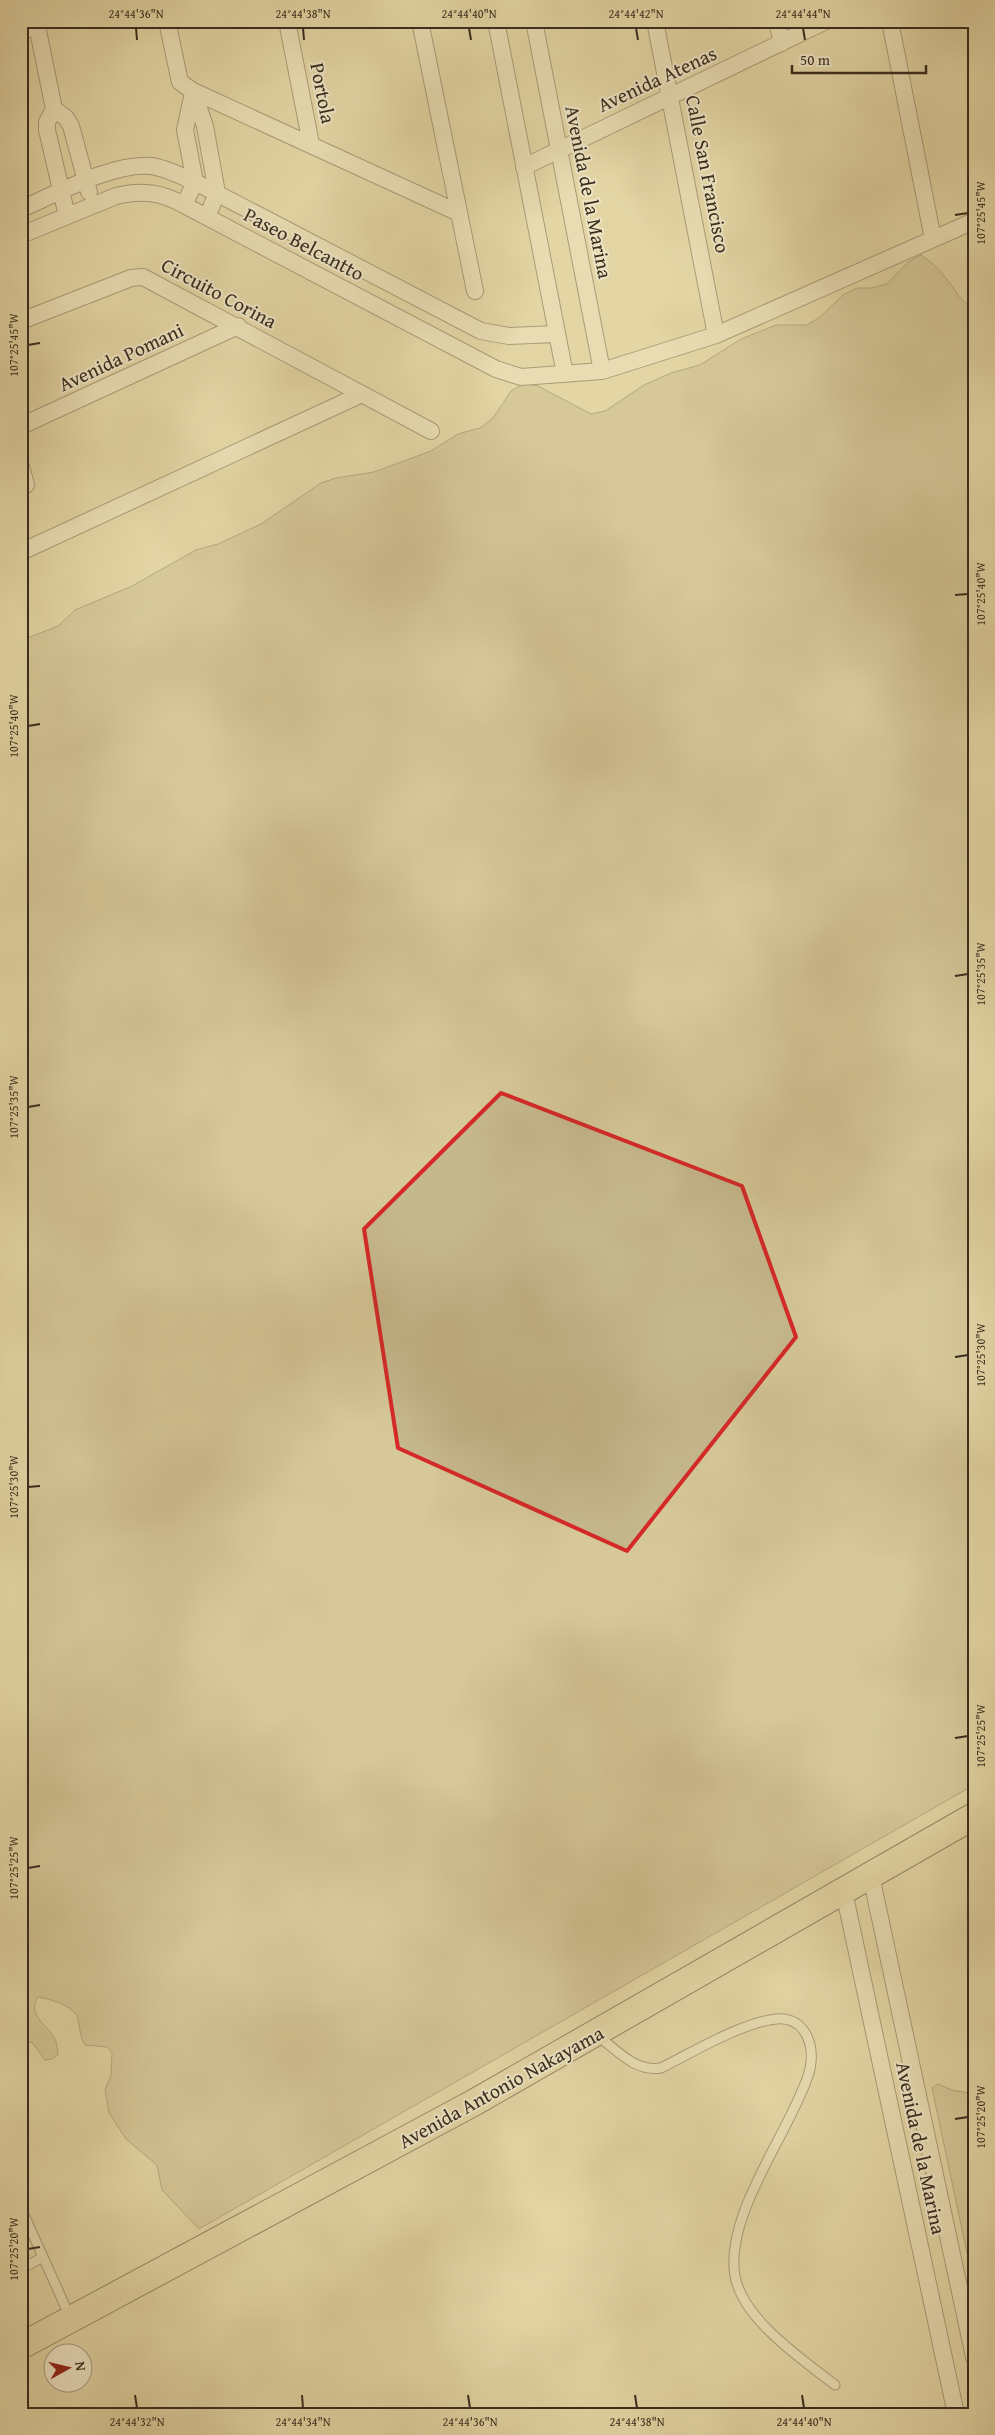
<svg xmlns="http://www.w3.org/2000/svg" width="995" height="2435" font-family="'Gentium Book Plus',serif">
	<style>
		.grass { fill: #c6b88d; stroke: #807256 }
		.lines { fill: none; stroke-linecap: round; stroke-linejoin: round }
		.service-casing { stroke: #645740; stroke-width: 11 }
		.minor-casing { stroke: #645740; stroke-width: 18 }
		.primary-casing { stroke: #392d1f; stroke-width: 28 }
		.service { stroke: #ede4c4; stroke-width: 9 }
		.minor { stroke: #ede4c4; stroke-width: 16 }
		.primary { stroke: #e3d5a4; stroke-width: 26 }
		.marked { fill: none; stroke: #d62828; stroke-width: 4; stroke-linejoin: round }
		.ticks { fill: none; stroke: #392d1f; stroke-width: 2 }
		.labels { text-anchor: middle; stroke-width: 4; stroke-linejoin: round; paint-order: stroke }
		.street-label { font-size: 20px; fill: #392d1f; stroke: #ede4c4 }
		.neatline { fill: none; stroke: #392d1f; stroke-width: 2 }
		.ticks-label { font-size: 12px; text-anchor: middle; fill: #392d1f }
	</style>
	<rect width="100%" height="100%" fill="#e3d5a4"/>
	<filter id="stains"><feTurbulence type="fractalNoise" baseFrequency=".004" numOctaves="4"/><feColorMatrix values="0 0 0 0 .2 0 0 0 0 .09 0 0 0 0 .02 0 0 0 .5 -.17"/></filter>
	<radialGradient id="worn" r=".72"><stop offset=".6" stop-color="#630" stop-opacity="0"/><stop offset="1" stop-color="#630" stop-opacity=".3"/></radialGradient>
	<path class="grass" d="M 921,255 C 938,266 948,280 959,296 C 963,301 969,305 974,310 L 974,1785 L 199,2229 L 162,2190 L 157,2165 L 126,2139 L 109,2113 L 105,2090 L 111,2075 L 112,2053 L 107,2047 L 85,2045 C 80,2037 80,2028 78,2019 C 75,2006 50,1999 38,1997 C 27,2016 47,2024 55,2039 C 57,2043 57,2049 58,2055 L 52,2059 L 45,2060 L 32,2042 L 21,2043 L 21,636 L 30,637 L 58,626 L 75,610 L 132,586 L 196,550 L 218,544 L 261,524 L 321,483 L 336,478 L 374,472 L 431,451 L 458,434 L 480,428 L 493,418 L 511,391 L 524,383 L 538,386 L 591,414 L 605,411 L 644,385 L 671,373 L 700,365 L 741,339 L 776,325 L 807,325 L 820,317 L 843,295 L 857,288 L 871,288 L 887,284 L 908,262 Z
		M 938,2084 L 952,2090 L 974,2094 L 974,2286 L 932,2088 Z"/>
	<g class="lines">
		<g class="service-casing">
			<path id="service" d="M 598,2036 C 618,2051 635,2072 661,2068 C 691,2053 743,2022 776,2019 C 808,2016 817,2051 808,2076 C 789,2133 724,2216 735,2276 C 743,2320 802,2359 835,2385
				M 21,2208 L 70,2317
				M 21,2269 L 43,2257"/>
		</g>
		<g class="minor-casing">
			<path id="minor" d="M 36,21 L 54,109 L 47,122 L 47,130 L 67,216
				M 167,21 L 180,82 L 193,91 L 459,213
				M 287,21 L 311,144
				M 420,21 L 475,291
				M 496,21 L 565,374
				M 534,21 L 602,371
				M 655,21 L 716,335
				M 777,21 L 782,43
				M 890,21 L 933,239
				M 21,32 L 37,25
				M 193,91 L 205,126 L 217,193 L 207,217
				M 54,109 L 66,118 L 71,126 L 89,192
				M 524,167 L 826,21
				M 184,205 L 195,182 L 185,130 L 193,93
				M 21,209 C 56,194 114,162 151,166 C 166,168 181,176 195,182 L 481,331 L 509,336 L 556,334
				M 21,235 L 116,196 C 142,190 161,192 184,205 L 496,369 L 521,377 L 602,371 L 716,335 L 974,221
				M 21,321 L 131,278 L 143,277 L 431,431
				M 21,426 L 238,326
				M 21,466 L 26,485
				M 21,552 L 362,394
				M 871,1876 L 974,2357
				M 844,1892 L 956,2414"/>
		</g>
		<g class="primary-casing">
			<path id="primary" d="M 21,2346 L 475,2102 L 974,1816"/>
		</g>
		<use href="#service" class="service"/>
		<use href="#minor" class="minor"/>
		<use href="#primary" class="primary"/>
	</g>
	<path d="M0 0H995V2435H0ZM 501,1093 L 742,1186 L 796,1337 L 627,1551 L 398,1448 L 364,1229 Z" fill="#e3d5a4" fill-opacity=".55" fill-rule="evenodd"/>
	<path class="marked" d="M 501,1093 L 742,1186 L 796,1337 L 627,1551 L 398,1448 L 364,1229 Z"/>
	<path class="ticks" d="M 136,28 L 137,40M 303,28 L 304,40M 469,28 L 471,40M 636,28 L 638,40M 803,28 L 805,40M 955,215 L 968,213M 28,345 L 40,343M 955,595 L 968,594M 28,726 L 40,724M 955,976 L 968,974M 28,1107 L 40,1105M 955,1357 L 968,1355M 28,1487 L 40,1486M 955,1738 L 968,1736M 28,1868 L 40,1866M 955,2119 L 968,2117M 28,2249 L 40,2247M 135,2395 L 137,2408M 302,2395 L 303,2408M 468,2395 L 470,2408M 635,2395 L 637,2408M 802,2395 L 804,2408"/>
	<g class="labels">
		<g class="street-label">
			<text transform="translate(657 79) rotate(-25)" y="7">Avenida Atenas</text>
			<text transform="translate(323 93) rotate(79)" y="7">Portola</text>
			<text transform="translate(708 174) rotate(79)" y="7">Calle San Francisco</text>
			<text transform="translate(589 192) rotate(79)" y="7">Avenida de la Marina</text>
			<text transform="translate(304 244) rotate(28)" y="7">Paseo Belcantto</text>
			<text transform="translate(219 293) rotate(28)" y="7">Circuito Corina</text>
			<text transform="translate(121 357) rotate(-25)" y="7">Avenida Pomani</text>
			<text transform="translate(501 2087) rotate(-29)" y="7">Avenida Antonio Nakayama</text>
			<text transform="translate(921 2148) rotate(78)" y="7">Avenida de la Marina</text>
		</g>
	</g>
	<rect width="995" height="2435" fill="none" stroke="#e3d5a4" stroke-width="55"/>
	<g transform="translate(68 2368) rotate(82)"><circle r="24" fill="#ede4c4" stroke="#a59b82"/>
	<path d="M0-4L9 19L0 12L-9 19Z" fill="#8f2418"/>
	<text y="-8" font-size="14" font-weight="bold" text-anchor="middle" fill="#392d1f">N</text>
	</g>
	<path d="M792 65v8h134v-8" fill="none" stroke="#392d1f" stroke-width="2.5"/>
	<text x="800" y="65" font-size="15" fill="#392d1f" stroke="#ede4c4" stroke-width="4" paint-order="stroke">50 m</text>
	<rect x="28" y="28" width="940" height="2380" class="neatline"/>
	<g class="ticks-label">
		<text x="136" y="18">24°44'36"N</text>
		<text x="303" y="18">24°44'38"N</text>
		<text x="469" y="18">24°44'40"N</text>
		<text x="636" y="18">24°44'42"N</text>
		<text x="803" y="18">24°44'44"N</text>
		<text transform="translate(981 213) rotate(-90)" y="4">107°25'45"W</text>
		<text transform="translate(14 345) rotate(-90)" y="4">107°25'45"W</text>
		<text transform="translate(981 594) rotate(-90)" y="4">107°25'40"W</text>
		<text transform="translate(14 726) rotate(-90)" y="4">107°25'40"W</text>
		<text transform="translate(981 974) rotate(-90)" y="4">107°25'35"W</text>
		<text transform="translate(14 1107) rotate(-90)" y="4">107°25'35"W</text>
		<text transform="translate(981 1355) rotate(-90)" y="4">107°25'30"W</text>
		<text transform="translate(14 1487) rotate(-90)" y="4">107°25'30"W</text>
		<text transform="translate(981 1736) rotate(-90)" y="4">107°25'25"W</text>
		<text transform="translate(14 1868) rotate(-90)" y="4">107°25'25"W</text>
		<text transform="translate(981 2117) rotate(-90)" y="4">107°25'20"W</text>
		<text transform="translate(14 2249) rotate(-90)" y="4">107°25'20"W</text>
		<text x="137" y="2426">24°44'32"N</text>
		<text x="303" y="2426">24°44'34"N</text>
		<text x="470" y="2426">24°44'36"N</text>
		<text x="637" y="2426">24°44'38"N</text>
		<text x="804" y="2426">24°44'40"N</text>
	</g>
	<rect width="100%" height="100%" filter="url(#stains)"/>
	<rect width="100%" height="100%" fill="url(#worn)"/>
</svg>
